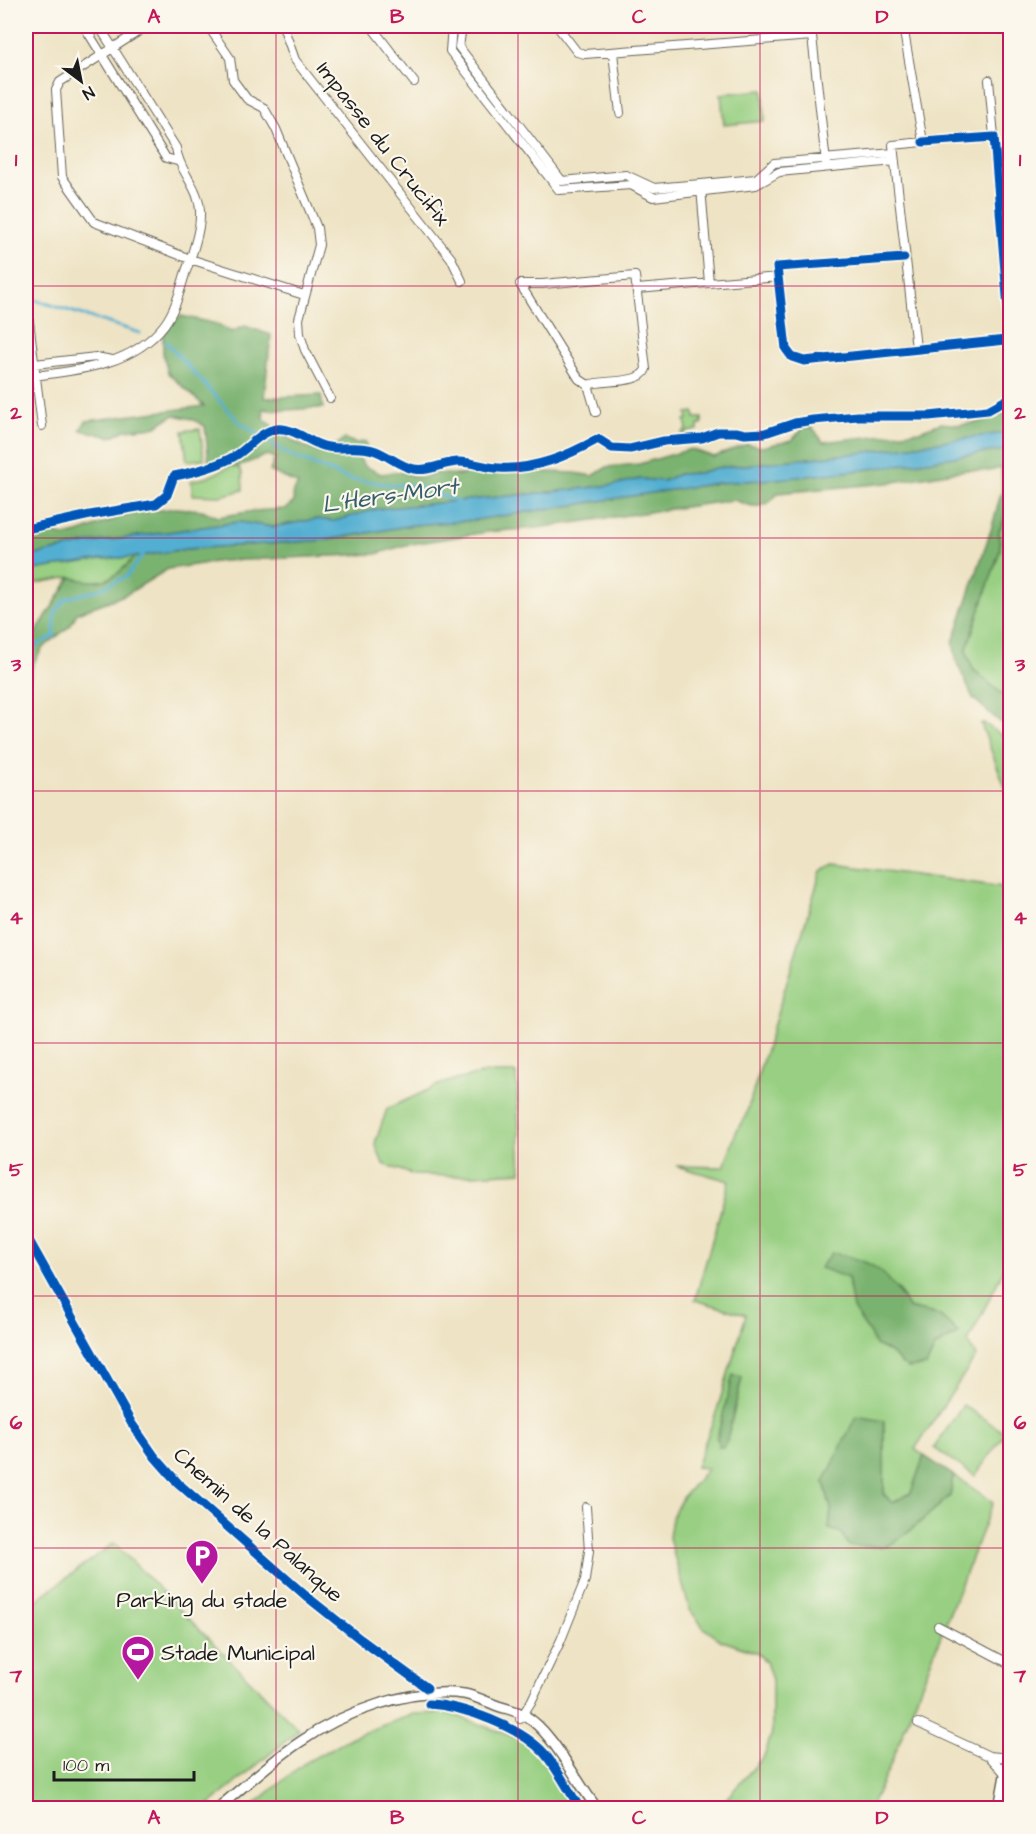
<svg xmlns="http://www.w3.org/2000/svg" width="1036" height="1834" font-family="'Architects Daughter',sans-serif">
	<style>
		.green { fill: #98cf82; stroke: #5a764f; stroke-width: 1.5; fill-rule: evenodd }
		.forest { fill: #7ab270; stroke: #4b6746; stroke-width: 1.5 }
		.water { fill: #53afd1; stroke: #386676; stroke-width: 1.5 }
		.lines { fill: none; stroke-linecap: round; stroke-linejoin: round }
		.stream { stroke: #53afd1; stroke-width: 3 }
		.minor-casing { stroke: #666257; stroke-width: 10 }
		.tertiary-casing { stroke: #666257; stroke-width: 12 }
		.minor { stroke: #fff; stroke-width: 8 }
		.tertiary { stroke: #fff; stroke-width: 9 }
		.cycleway-casing { stroke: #fbf7ec; stroke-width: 13 }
		.cycleway { stroke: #0057b8; stroke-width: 9 }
		.grid { fill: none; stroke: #c2185b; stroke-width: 1.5; stroke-opacity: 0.55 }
		.labels { text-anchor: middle; stroke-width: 4.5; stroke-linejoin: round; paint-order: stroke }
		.street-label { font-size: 22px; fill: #1c1c1c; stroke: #fbf7ec }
		.poi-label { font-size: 22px; fill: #1c1c1c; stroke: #fbf7ec }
		.water-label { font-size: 24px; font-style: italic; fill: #355e6d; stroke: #fbf7ec }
		.neatline { fill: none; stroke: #c2185b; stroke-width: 2 }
		.grid-label { font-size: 20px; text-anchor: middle; font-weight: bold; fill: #c2185b }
	</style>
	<rect width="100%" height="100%" fill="#fbf7ec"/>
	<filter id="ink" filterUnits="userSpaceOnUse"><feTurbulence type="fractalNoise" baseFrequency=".0167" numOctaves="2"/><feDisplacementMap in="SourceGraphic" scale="12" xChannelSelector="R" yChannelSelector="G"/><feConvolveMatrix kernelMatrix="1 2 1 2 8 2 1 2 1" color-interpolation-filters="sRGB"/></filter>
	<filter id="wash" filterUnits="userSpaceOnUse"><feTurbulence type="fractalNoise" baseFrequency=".008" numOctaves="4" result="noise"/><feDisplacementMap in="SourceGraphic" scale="24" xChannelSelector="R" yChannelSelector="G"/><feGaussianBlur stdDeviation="1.35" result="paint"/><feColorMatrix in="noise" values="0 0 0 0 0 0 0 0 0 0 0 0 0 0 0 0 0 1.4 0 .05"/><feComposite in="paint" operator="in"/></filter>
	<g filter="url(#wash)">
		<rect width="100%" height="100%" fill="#eee3c4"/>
		<path class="green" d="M 763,90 L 765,121 L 724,125 L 721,94 Z
			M 694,412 L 695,418 L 702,418 L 702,425 L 698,425 L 698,430 L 688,432 L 684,436 L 682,434 L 687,429 L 685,420 L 688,419 L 687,413 Z
			M 200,429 L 204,459 L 187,461 L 183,431 Z
			M 231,466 L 239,468 L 242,473 L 243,490 L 221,496 L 193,495 L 191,481 L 208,477 Z
			M 1010,507 L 1010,701 L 973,669 L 966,651 L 1000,550 L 999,531 Z
			M 134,557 L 120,573 L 105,580 L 85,582 L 71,577 L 26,585 L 26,571 L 102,559 Z
			M 981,724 L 985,724 L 1010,741 L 1010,800 Z
			M 834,864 L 1010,888 L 1010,1257 L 968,1342 L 976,1356 L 915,1449 L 924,1456 L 911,1493 L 892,1504 L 884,1494 L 884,1422 L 824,1482 L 831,1509 L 829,1529 L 905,1535 L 950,1496 L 953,1475 L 993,1502 L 888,1771 L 870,1808 L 718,1808 L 764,1756 L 772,1733 L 772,1680 L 766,1662 L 757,1653 L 720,1640 L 703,1627 L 690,1610 L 669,1538 L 672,1517 L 682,1498 L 708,1468 L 696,1467 L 717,1410 L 746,1315 L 695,1300 L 729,1181 L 676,1166 L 724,1167 L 736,1132 L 745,1118 L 821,871 ZM 848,1278 L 898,1289 L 908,1308 L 939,1315 L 959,1333 L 935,1347 L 926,1366 L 907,1368 L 888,1351 L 875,1345 L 870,1334 L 853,1309 ZM 734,1375 L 742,1377 L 727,1440 L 719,1446 L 717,1438 Z
			M 485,1073 L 516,1073 L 521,1172 L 456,1176 L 414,1175 L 383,1164 L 375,1143 L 387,1109 L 443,1083 Z
			M 963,1405 L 1005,1433 L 975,1476 L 934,1448 Z
			M 114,1543 L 299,1730 L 205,1808 L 26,1808 L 26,1608 Z
			M 449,1713 L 522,1740 L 542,1757 L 573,1808 L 250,1808 L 303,1764 L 352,1737 L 413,1714 Z"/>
		<path class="forest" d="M 181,316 L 217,324 L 231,332 L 245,326 L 271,335 L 264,398 L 321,395 L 323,408 C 302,407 284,413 263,409 L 264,419 C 286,439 301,448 330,454 L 336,445 L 345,439 L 355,443 L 366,442 L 367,451 L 359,457 L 364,466 L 381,474 L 400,472 L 422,478 L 436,473 L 456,475 L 518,471 L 575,473 L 593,476 L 607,467 L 639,464 L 691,449 L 714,457 L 747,444 L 762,447 L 792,440 L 804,427 L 813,428 L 823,442 L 919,431 L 941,423 L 960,425 L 979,422 L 1010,411 L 1010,432 L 868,452 L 716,468 L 699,473 L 679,474 L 663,481 L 640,479 L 613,485 L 551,492 L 377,509 L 334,521 L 316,519 L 273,527 L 239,522 L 90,543 L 26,557 L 26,532 L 38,530 L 64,536 L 81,532 L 125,515 L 176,508 L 202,510 L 218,517 L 253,511 L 285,509 L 294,502 L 293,493 L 298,484 L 270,471 L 275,458 L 267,455 L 239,466 L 209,464 L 205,426 L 192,419 L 174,415 L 154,427 L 125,430 L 111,437 L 80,430 L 86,421 L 204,406 L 168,373 L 163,354 L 163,336 L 173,322 Z
			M 1010,449 L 1010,507 L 999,531 L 1000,550 L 966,651 L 973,669 L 1010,701 L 1010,731 L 973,698 L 957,663 L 953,642 L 991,530 L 1002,490 L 1001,468 L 988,471 L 966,470 L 888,483 L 778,493 C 765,511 753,508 734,500 L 537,528 L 487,532 L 406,545 L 376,554 L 222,561 L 168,569 L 127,594 L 77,613 L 71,625 L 42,649 L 33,664 L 30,679 L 26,684 L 26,648 L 71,577 C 101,587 115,580 134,557 L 186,549 L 327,540 L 413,525 L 475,520 L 717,483 L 788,478 L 863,470 Z
			M 831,1253 C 873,1260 888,1271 908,1308 L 939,1315 L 959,1333 L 935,1347 L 926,1366 L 907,1368 L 888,1351 L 875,1345 L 870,1334 L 853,1309 L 848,1278 L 820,1268 Z
			M 733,1375 L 742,1377 L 727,1440 L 723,1447 L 719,1446 L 717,1438 Z
			M 856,1416 L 884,1421 L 884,1494 L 892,1503 L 911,1493 L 924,1456 L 953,1475 L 950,1496 L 905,1535 L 886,1547 L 849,1546 L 841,1533 L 829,1529 L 831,1509 L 824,1482 Z"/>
		<path class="water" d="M 1010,432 L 1010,449 L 863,470 L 788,478 L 717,483 L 475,520 L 413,525 L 327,540 L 186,549 L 134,557 L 102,559 L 26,571 L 26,557 L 90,543 L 239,522 L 273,527 L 316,519 L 334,521 L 377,509 L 551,492 L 613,485 L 640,479 L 663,481 L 679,474 L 699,473 L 716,468 L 868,452 Z"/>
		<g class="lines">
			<path class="stream" d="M 26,297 L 140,333
				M 166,342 L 238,421 L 287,454 L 349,479 L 394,485 L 414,485 L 459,502
				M 26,657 L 32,648 L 54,636 L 55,613 L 65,599 L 97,590 L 127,576 L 144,553"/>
		</g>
	</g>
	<g filter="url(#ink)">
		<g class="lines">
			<g class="minor-casing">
				<path id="minor" d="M 84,26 L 166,158 L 177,161
					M 147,26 L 60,82 L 56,90 L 62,177 L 94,222 L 190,259 L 304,295
					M 208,26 L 230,58 L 233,80 L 247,99 L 264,108 L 276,129 L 317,228 L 319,245 L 299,319 L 300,334 L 305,350 L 330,398
					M 283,26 L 295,60 L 451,258 L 462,281
					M 371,26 L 414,82
					M 452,26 L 450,51 L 559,190 L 631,185 L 653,197 L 756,185 L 779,172 L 895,161
					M 462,26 L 459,47 L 562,181 L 626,175 L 654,188 L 701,184 L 756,179 L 774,163 L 894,153
					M 557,26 L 577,52 L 585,54 L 812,36 L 826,163
					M 903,26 L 923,142 L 893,145 L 916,348
					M 613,53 L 620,113
					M 989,80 L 994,137
					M 701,188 L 709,283
					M 904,258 L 777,267 L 786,349 L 792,357 L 804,361 L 1006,340 L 1010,333 L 994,137 L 923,142
					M 635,276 L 646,369 C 640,385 604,379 588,385 L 579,379 L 520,284 L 542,284 Z
					M 637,289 L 779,277
					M 27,305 L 42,426
					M 26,365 L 96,357 L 112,360
					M 26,377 C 73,371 132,367 164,325 C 175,311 180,291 185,274 C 191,258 200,233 200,216 C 202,189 179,173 176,148 L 99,26
					M 588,385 L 596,412
					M 26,1235 L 132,1424 L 155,1457 L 178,1483 L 306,1596 L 360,1639 L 427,1688
					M 938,1626 L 1010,1664
					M 520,1719 L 531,1702 L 561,1640 L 585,1580 L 589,1551 L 586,1507
					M 918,1723 L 989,1756 L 1010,1758
					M 989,1756 L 1004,1772"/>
			</g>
			<g class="tertiary-casing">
				<path id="tertiary" d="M 218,1808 C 245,1786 271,1761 300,1742 C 343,1712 411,1687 464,1694 C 475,1696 487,1702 498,1706 C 507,1709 517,1711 524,1715 C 554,1732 575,1781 597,1808
					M 999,1808 L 1005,1775 L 1004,1768 L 1010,1758"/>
			</g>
			<use href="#minor" class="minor"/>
			<use href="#tertiary" class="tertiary"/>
			<g class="cycleway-casing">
				<path id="cycleway" d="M 904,258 L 777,267 L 786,349 L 792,357 L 804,361 L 1006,340 L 1010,333 L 994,137 L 923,142
					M 26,529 L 90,515 L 156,504 L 167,495 L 174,476 C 195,472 216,467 235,456 C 248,449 260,431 277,429 C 295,427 311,445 328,447 C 343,450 358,445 373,450 C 387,454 400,467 414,469 C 430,472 443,462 459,462 C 473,462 485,468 499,468 C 535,470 567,456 598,439 L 612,448 L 630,449 L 664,441 L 702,438 L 718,432 L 736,432 L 745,434 L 765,433 L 795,423 L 813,420 L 858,416 L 929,416 L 988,410 L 1010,398
					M 26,1235 L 132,1424 L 155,1457 L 178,1483 L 306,1596 L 360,1639 L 427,1688
					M 429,1704 C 464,1706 520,1727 544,1753 C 558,1769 568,1790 580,1808"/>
			</g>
			<use href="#cycleway" class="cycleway"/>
		</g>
	</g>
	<path class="grid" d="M 276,26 L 276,1808M 518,26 L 518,1808M 760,26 L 760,1808M 26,286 L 1010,286M 26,538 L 1010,538M 26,791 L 1010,791M 26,1043 L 1010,1043M 26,1296 L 1010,1296M 26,1548 L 1010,1548"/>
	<defs>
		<g id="parking-pin" transform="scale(1.725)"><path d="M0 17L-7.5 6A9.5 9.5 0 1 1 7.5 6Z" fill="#b5179e" stroke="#fbf7ec"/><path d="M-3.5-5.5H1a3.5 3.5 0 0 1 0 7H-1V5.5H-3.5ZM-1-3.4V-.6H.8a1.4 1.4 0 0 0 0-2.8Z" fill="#fff"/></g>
		<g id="stadium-pin" transform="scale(1.725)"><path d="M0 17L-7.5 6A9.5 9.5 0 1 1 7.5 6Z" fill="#b5179e" stroke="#fbf7ec"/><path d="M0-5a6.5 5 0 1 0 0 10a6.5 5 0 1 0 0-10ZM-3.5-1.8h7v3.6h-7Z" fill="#fff"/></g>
	</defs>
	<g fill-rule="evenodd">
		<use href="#parking-pin" x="202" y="1556"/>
		<use href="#stadium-pin" x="138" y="1652"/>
	</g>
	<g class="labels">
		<g class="street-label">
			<text transform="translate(384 143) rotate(52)" y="8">Impasse du Crucifix</text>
			<text transform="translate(259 1524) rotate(42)" y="8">Chemin de la Palanque</text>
		</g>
		<g class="poi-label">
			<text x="202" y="1607">Parking du stade</text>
			<text x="161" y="1660" text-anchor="start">Stade Municipal</text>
		</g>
		<g class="water-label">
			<text transform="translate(390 495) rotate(-8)" y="8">L'Hers-Mort</text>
		</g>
	</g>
	<rect width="1036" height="1834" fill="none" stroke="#fbf7ec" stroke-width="66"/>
	<g transform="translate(81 81) rotate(148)" stroke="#fbf7ec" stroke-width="4.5" paint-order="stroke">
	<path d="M0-4.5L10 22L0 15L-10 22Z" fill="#1c1c1c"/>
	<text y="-9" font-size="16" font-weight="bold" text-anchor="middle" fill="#1c1c1c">N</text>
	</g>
	<path d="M54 1771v9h140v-9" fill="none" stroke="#1c1c1c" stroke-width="3"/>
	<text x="63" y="1771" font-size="18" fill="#1c1c1c" stroke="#fbf7ec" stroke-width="4.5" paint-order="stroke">100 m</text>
	<rect x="33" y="33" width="970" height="1768" class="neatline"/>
	<g class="grid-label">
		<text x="154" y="23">A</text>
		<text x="397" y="23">B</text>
		<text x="639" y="23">C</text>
		<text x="882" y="23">D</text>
		<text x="16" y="166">1</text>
		<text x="1020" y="166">1</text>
		<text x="16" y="419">2</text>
		<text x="1020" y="419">2</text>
		<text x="16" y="671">3</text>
		<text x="1020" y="671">3</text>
		<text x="16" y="924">4</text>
		<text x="1020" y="924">4</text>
		<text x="16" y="1176">5</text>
		<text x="1020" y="1176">5</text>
		<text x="16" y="1429">6</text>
		<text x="1020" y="1429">6</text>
		<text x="16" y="1682">7</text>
		<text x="1020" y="1682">7</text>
		<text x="154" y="1824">A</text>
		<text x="397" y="1824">B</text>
		<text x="639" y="1824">C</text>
		<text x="882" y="1824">D</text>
	</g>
</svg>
